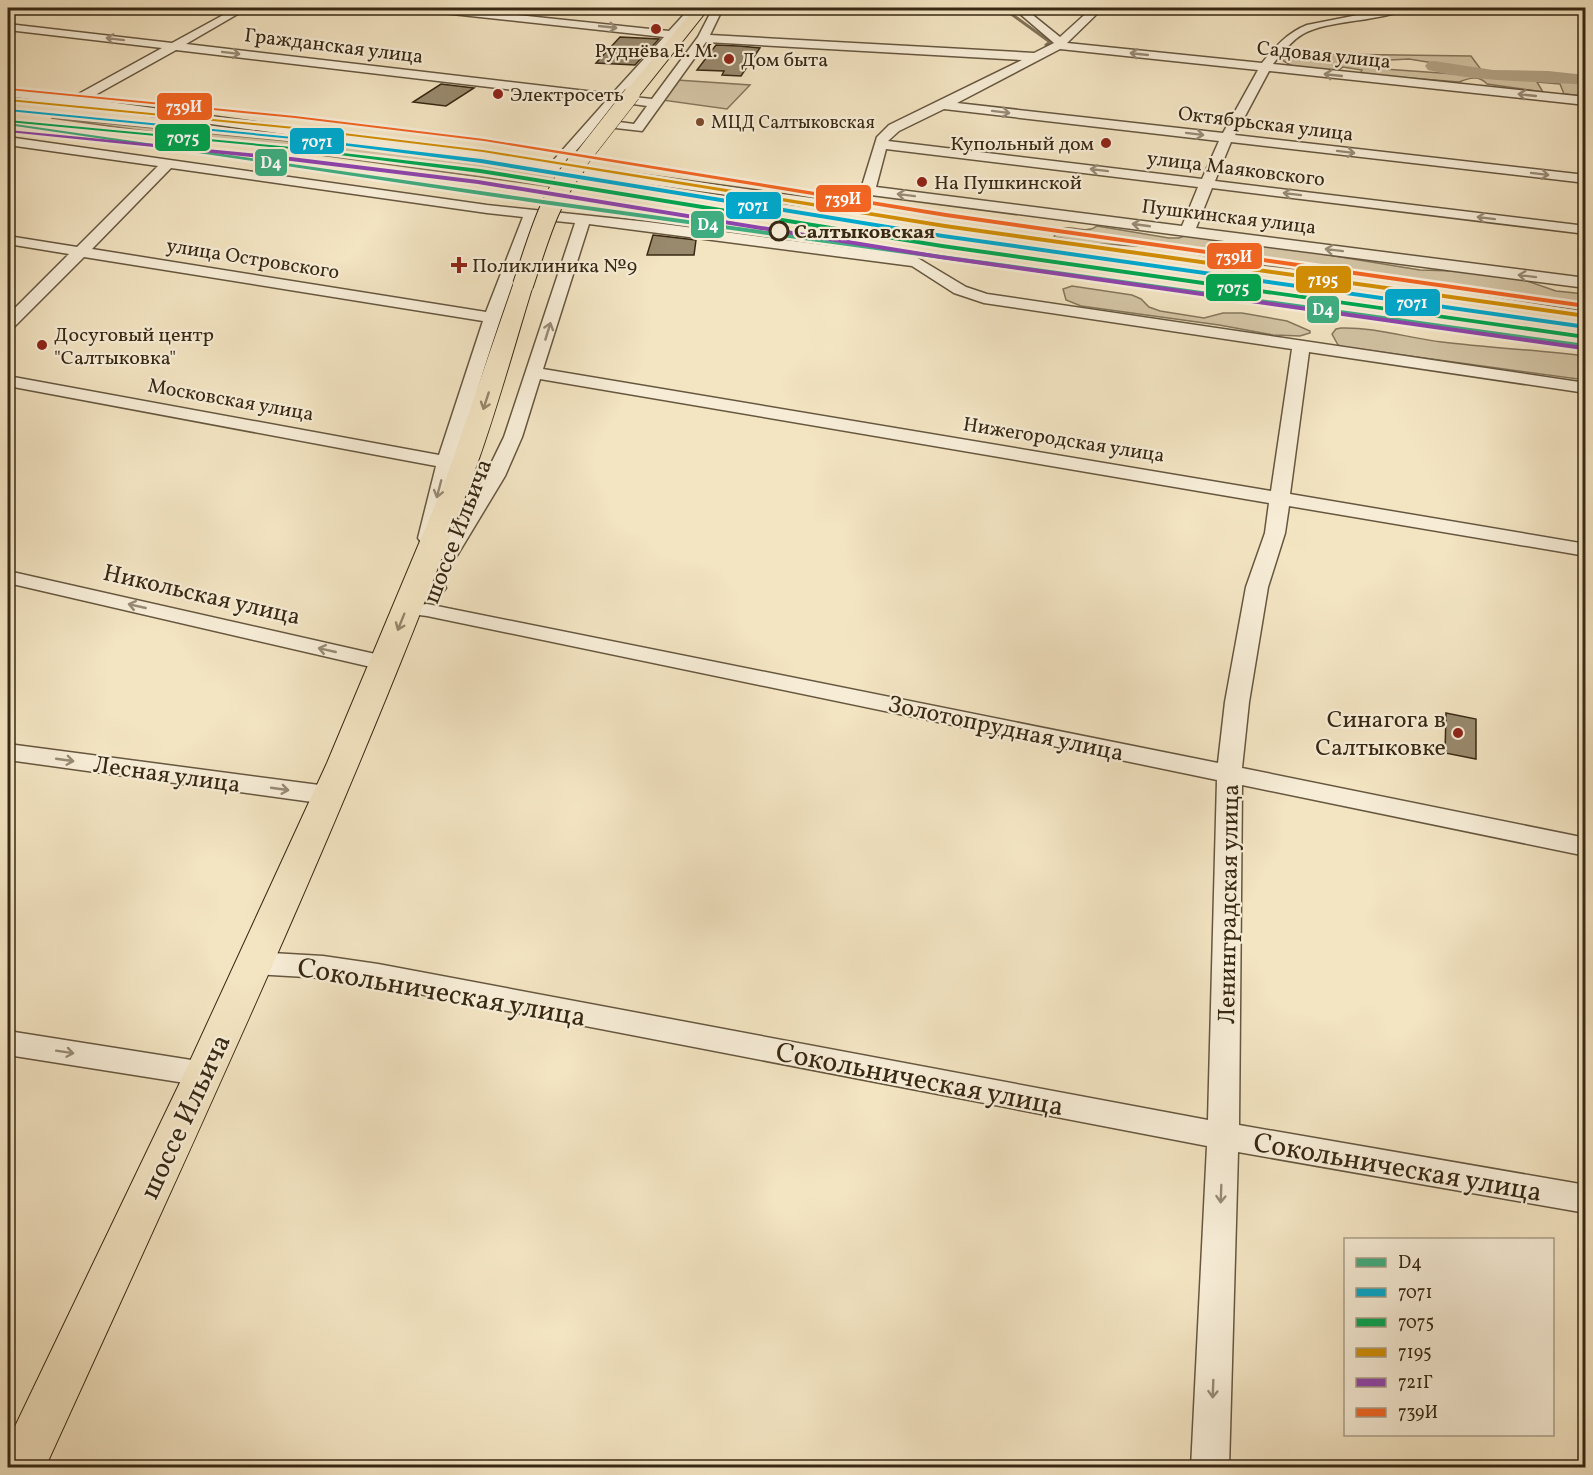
<svg xmlns="http://www.w3.org/2000/svg" width="1593" height="1475" font-family="Vollkorn,serif">
	<style>
		.green { fill: #d3c4a4; stroke: #85765c; stroke-width: 1.5 }
		.lines { fill: none; stroke-linecap: round; stroke-linejoin: round }
		.stream { stroke: #817258; stroke-width: 3 }
		.river { fill: #b3a486; fill-rule: evenodd }
		.building { fill: #998a6e; stroke: #372813; stroke-width: 1.5 }
		.minor-casing { stroke: #66573f; stroke-width: 3 }
		.major-casing { stroke: #372813; stroke-width: 2 }
		.minor { fill: #f7edd7; fill-rule: evenodd }
		.major { fill: #f3e4c2; fill-rule: evenodd }
		.major-bridge-far1-casing { stroke: #372813; stroke-width: 17; stroke-linecap: butt }
		.major-bridge-casing { stroke: #372813; stroke-width: 22; stroke-linecap: butt }
		.major-bridge-far1 { stroke: #f3e4c2; stroke-width: 16 }
		.major-bridge { stroke: #f3e4c2; stroke-width: 20 }
		.rail-1-casing { stroke: #f7edd7; stroke-width: 5 }
		.rail-2-casing { stroke: #f7edd7; stroke-width: 5 }
		.rail-3-casing { stroke: #f7edd7; stroke-width: 5 }
		.rail-4-casing { stroke: #f7edd7; stroke-width: 5 }
		.rail-5-casing { stroke: #f7edd7; stroke-width: 5 }
		.rail-6-casing { stroke: #f7edd7; stroke-width: 5 }
		.rail-1 { fill: #3fad7f; fill-rule: evenodd }
		.rail-2 { fill: #00a9ce; fill-rule: evenodd }
		.rail-3 { fill: #00a651; fill-rule: evenodd }
		.rail-4 { fill: #d18d04; fill-rule: evenodd }
		.rail-5 { fill: #8e44ad; fill-rule: evenodd }
		.rail-6 { fill: #f26522; fill-rule: evenodd }
		.oneway { stroke: #978a75 }
		.oneway2 { stroke: #95866a }
		.poi-dot { fill: #8f2418; stroke: #f7edd7; stroke-width: 2 }
		.bus-dot { fill: #7a4b2a; stroke: #f7edd7; stroke-width: 2 }
		.stop-dot { fill: #f7edd7; stroke: #372813; stroke-width: 3 }
		.labels { text-anchor: middle; stroke-width: 4.5; stroke-linejoin: round; paint-order: stroke }
		.far-bus-label { font-size: 18px; fill: #372813; stroke: #f7edd7; text-anchor: start }
		.far-street-label { font-size: 20px; fill: #372813; stroke: #f7edd7 }
		.far-poi-label { font-size: 20px; fill: #372813; stroke: #f7edd7; text-anchor: start }
		.far-stop-label { font-size: 20px; font-weight: bold; fill: #372813; stroke: #f7edd7; text-anchor: start }
		.street-label { font-size: 24px; fill: #372813; stroke: #f7edd7 }
		.poi-label { font-size: 24px; fill: #372813; stroke: #f7edd7; text-anchor: end }
		.near-street-label { font-size: 28px; fill: #372813; stroke: #f7edd7 }
		.line-badge { stroke: #f7edd7; stroke-width: 2 }
		.badge-label { font-size: 16px; text-anchor: middle; font-weight: bold; fill: #fff }
	</style>
	<rect width="100%" height="100%" fill="#f3e4c2"/>
	<filter id="stains"><feTurbulence type="fractalNoise" baseFrequency=".00333" numOctaves="4"/><feColorMatrix values="0 0 0 0 .2 0 0 0 0 .09 0 0 0 0 .02 0 0 0 .5 -.17"/></filter>
	<radialGradient id="worn" r=".72"><stop offset=".6" stop-color="#630" stop-opacity="0"/><stop offset="1" stop-color="#630" stop-opacity=".3"/></radialGradient>
	<path class="green" d="M 1326,54 L 1471,56 L 1482,71 L 1409,59 L 1369,61 L 1384,69 L 1585,83 L 1585,96 L 1564,94 L 1560,84 L 1537,82 L 1543,92 L 1487,84 C 1479,75 1469,78 1459,82 L 1360,74 L 1362,70 L 1343,67 L 1336,72 L 1295,68 L 1279,58 Z
		M 677,80 L 750,85 L 727,109 L 662,100 Z
		M 8,95 L 223,123 L 8,101 Z
		M 51,118 L 359,148 L 557,175 L 553,187 Z
		M 1097,226 L 1169,238 L 1179,238 L 1187,235 L 1261,244 L 1420,270 L 1455,271 L 1524,280 L 1556,291 L 1585,294 L 1585,311 L 1393,280 L 1236,262 L 1167,248 L 1087,243 L 1054,237 L 1056,232 C 1069,221 1084,236 1097,226 Z
		M 1072,286 L 1132,295 L 1141,299 L 1149,307 L 1160,311 L 1204,318 L 1223,313 L 1242,313 L 1287,321 L 1310,331 L 1310,333 L 1300,336 L 1273,335 L 1219,325 L 1081,306 L 1066,300 L 1063,289 Z
		M 1341,328 C 1375,327 1408,338 1442,342 C 1490,348 1538,350 1585,356 L 1585,380 L 1344,347 L 1338,345 L 1332,334 L 1336,329 Z"/>
	<g class="lines">
		<path class="stream" d="M 969,8 L 1006,10
			M 1003,8 L 1050,42 L 1046,45"/>
		<path class="river" d="M 1434,61 L 1493,70 L 1548,71 L 1586,75 L 1586,85 C 1533,80 1479,83 1428,70 L 1425,66 L 1428,62 Z"/>
	</g>
	<path class="building" d="M 620,37 L 659,39 L 635,65 L 596,63 Z
		M 716,45 L 739,46 L 760,48 L 741,76 L 722,75 L 724,71 L 697,70 Z
		M 441,84 L 474,88 L 446,106 L 413,102 Z
		M 653,235 L 696,240 L 694,255 L 647,255 Z
		M 1446,713 L 1476,719 L 1476,759 L 1445,753 Z"/>
	<g class="lines">
		<g class="minor-casing">
			<path id="minor" d="M 236,8 L 248,8 L 186,44 L 612,94 L 664,37 L 424,11 L 419,8 L 450,8 L 669,31 L 690,8 L 700,8 L 624,96 L 652,99 L 698,37 L 713,8 L 723,8 L 710,35 L 1034,53 L 1054,43 L 1013,8 L 1024,8 L 1060,37 L 1092,8 L 1103,8 L 1067,43 L 1262,63 C 1275,47 1287,33 1307,25 L 1393,8 L 1406,8 L 1405,10 C 1374,22 1328,20 1303,34 C 1291,41 1282,53 1273,64 L 1586,97 L 1586,105 L 1269,71 L 1235,135 L 1586,175 L 1586,183 L 1231,142 L 1215,181 L 1586,226 L 1586,234 L 1212,188 L 1196,228 L 1586,278 L 1586,288 L 871,195 L 856,211 L 851,212 L 8,96 L 8,88 L 73,97 L 162,48 L 8,30 L 8,24 L 172,43 ZM 706,42 L 1022,60 L 889,125 L 877,137 L 861,189 L 848,203 L 564,164 L 598,126 L 642,131 ZM 1060,49 L 1258,70 L 1223,133 L 957,103 ZM 176,50 L 606,101 L 551,163 L 88,99 ZM 619,102 L 647,106 L 634,124 L 604,120 ZM 944,109 L 1219,141 L 1202,179 L 888,141 L 899,131 ZM 886,149 L 1198,187 L 1182,226 L 876,187 Z
				M 8,137 L 487,205 L 648,222 L 916,257 L 966,287 L 987,294 L 1586,383 L 1586,393 L 1309,352 L 1290,494 L 1586,544 L 1586,556 L 1289,506 L 1285,533 L 1268,587 L 1249,702 L 1242,768 L 1586,838 L 1586,856 L 1242,785 L 1239,1125 L 1586,1185 L 1586,1213 L 1238,1152 L 1229,1468 L 1191,1468 L 1207,1146 L 378,986 L 323,978 L 254,974 L 244,971 L 240,963 L 244,955 L 254,952 L 323,956 L 378,964 L 1208,1120 L 1217,780 L 427,616 L 419,615 L 416,610 L 419,605 L 427,604 L 1218,763 L 1225,702 L 1246,587 L 1265,533 L 1269,503 L 540,379 L 522,437 L 505,476 L 455,559 L 448,561 L 441,559 L 438,555 L 485,476 L 504,437 L 575,223 L 536,219 C 497,324 462,429 438,538 L 435,542 L 421,542 L 418,538 L 436,466 L 8,386 L 8,376 L 439,455 L 483,321 L 84,257 L 14,327 L 8,329 L 8,315 L 69,254 L 8,244 L 8,236 L 77,247 L 158,166 L 8,145 ZM 171,168 L 487,213 L 523,217 L 486,312 L 92,249 ZM 589,224 L 912,266 L 954,293 L 984,303 L 1292,349 L 1271,491 L 543,369 Z
				M 8,571 L 384,656 L 392,658 L 395,663 L 392,668 L 384,670 L 8,583 Z
				M 414,581 L 422,582 L 424,586 L 435,582 L 443,583 L 446,588 C 437,601 423,601 409,598 L 403,587 L 406,582 Z
				M 8,744 L 327,786 L 336,789 L 340,795 L 336,801 L 327,804 L 8,760 Z
				M 8,1031 L 204,1062 L 215,1065 L 219,1074 L 215,1083 L 204,1086 L 8,1055 Z"/>
		</g>
		<g class="major-casing">
			<path id="major" d="M 695,8 L 709,8 L 638,97 L 626,97 L 624,94 L 626,91 Z
				M 523,279 L 530,281 L 533,285 C 513,350 495,417 471,481 C 346,817 193,1142 45,1468 L 8,1468 L 8,1441 L 184,1074 L 327,763 L 446,479 L 513,285 L 516,281 Z"/>
		</g>
		<use href="#minor" class="minor"/>
		<use href="#major" class="major"/>
		<g class="major-bridge-far1-casing">
			<path id="major-bridge-far1" d="M 575,167 L 632,94"/>
		</g>
		<g class="major-bridge-casing">
			<path id="major-bridge" d="M 523,285 C 537,244 548,200 576,165"/>
		</g>
		<use href="#major-bridge-far1" class="major-bridge-far1"/>
		<use href="#major-bridge" class="major-bridge"/>
		<g class="rail-1-casing">
			<path id="rail-1" d="M 8,123 L 543,200 L 1586,344 L 1586,348 L 543,204 L 8,125 Z"/>
		</g>
		<g class="rail-2-casing">
			<path id="rail-2" d="M 8,109 L 293,137 L 481,159 L 943,234 L 1586,325 L 1586,329 L 943,238 L 481,163 L 293,139 L 8,111 Z"/>
		</g>
		<g class="rail-3-casing">
			<path id="rail-3" d="M 8,120 L 292,147 L 480,169 L 942,244 L 1585,335 L 1586,339 L 942,248 L 480,173 L 292,149 L 8,122 Z"/>
		</g>
		<g class="rail-4-casing">
			<path id="rail-4" d="M 8,99 L 294,127 L 483,150 L 945,224 L 1586,314 L 1586,318 L 945,228 L 483,152 L 294,129 L 9,101 Z"/>
		</g>
		<g class="rail-5-casing">
			<path id="rail-5" d="M 8,130 L 291,157 L 478,180 L 940,255 L 1583,346 L 1585,347 L 1586,349 L 1583,350 L 940,259 L 478,184 L 291,161 L 8,132 Z"/>
		</g>
		<g class="rail-6-casing">
			<path id="rail-6" d="M 8,88 L 295,116 L 484,139 L 946,213 L 1586,304 L 1586,308 L 946,217 L 484,141 L 295,118 L 10,90 Z"/>
		</g>
		<use href="#rail-1" class="rail-1"/>
		<use href="#rail-2" class="rail-2"/>
		<use href="#rail-3" class="rail-3"/>
		<use href="#rail-4" class="rail-4"/>
		<use href="#rail-5" class="rail-5"/>
		<use href="#rail-6" class="rail-6"/>
	</g>
	<defs><path id="oneway-shaft" d="M-6 0H5M1.5-3L5.5 0L1.5 3" fill="none" stroke-width="1.6" stroke-linecap="round" stroke-linejoin="round" transform="scale(1.5)"/></defs>
	<g class="oneway">
		<use href="#oneway-shaft" transform="translate(608 27) rotate(6)"/>
		<use href="#oneway-shaft" transform="translate(115 39) rotate(-173)"/>
		<use href="#oneway-shaft" transform="translate(231 53) rotate(7)"/>
		<use href="#oneway-shaft" transform="translate(1139 54) rotate(-174)"/>
		<use href="#oneway-shaft" transform="translate(1333 75) rotate(-174)"/>
		<use href="#oneway-shaft" transform="translate(1527 95) rotate(-174)"/>
		<use href="#oneway-shaft" transform="translate(1001 112) rotate(7)"/>
		<use href="#oneway-shaft" transform="translate(1195 134) rotate(7)"/>
		<use href="#oneway-shaft" transform="translate(1346 152) rotate(7)"/>
		<use href="#oneway-shaft" transform="translate(1099 170) rotate(-173)"/>
		<use href="#oneway-shaft" transform="translate(1540 174) rotate(7)"/>
		<use href="#oneway-shaft" transform="translate(1292 194) rotate(-173)"/>
		<use href="#oneway-shaft" transform="translate(906 195) rotate(-173)"/>
		<use href="#oneway-shaft" transform="translate(1486 218) rotate(-173)"/>
		<use href="#oneway-shaft" transform="translate(1141 225) rotate(-172)"/>
		<use href="#oneway-shaft" transform="translate(1334 250) rotate(-173)"/>
		<use href="#oneway-shaft" transform="translate(1527 276) rotate(-173)"/>
		<use href="#oneway-shaft" transform="translate(548 331) rotate(-73)"/>
		<use href="#oneway-shaft" transform="translate(439 489) rotate(105)"/>
		<use href="#oneway-shaft" transform="translate(137 606) rotate(-167)"/>
		<use href="#oneway-shaft" transform="translate(327 650) rotate(-167)"/>
		<use href="#oneway-shaft" transform="translate(65 760) rotate(8)"/>
		<use href="#oneway-shaft" transform="translate(280 789) rotate(8)"/>
		<use href="#oneway-shaft" transform="translate(65 1052) rotate(9)"/>
		<use href="#oneway-shaft" transform="translate(1221 1194) rotate(92)"/>
		<use href="#oneway-shaft" transform="translate(1213 1389) rotate(92)"/>
	</g>
	<g class="oneway2">
		<use href="#oneway-shaft" transform="translate(486 401) rotate(108)"/>
		<use href="#oneway-shaft" transform="translate(401 622) rotate(112)"/>
	</g>
	<g class="poi-dot">
		<circle cx="656" cy="29" r="6"/>
		<circle cx="729" cy="59" r="6"/>
		<circle cx="498" cy="94" r="6"/>
		<circle cx="1106" cy="143" r="6"/>
		<circle cx="922" cy="182" r="6"/>
		<path d="M456 256h6v6h6v6h-6v6h-6v-6h-6v-6h6z"/>
		<circle cx="42" cy="345" r="6"/>
		<circle cx="1458" cy="733" r="6"/>
	</g>
	<circle class="bus-dot" cx="700" cy="122" r="5"/>
	<circle class="stop-dot" cx="779" cy="231" r="9"/>
	<g class="labels">
		<g class="far-bus-label">
			<text x="711" y="128">МЦД Салтыковская</text>
		</g>
		<g class="far-street-label">
			<text transform="translate(334 45) rotate(7)" y="7">Гражданская улица</text>
			<text transform="translate(1324 54) rotate(6)" y="7">Садовая улица</text>
			<text transform="translate(1266 123) rotate(7)" y="7">Октябрьская улица</text>
			<text transform="translate(1236 168) rotate(7)" y="7">улица Маяковского</text>
			<text transform="translate(1229 216) rotate(7)" y="7">Пушкинская улица</text>
			<text transform="translate(253 258) rotate(9)" y="7">улица Островского</text>
			<text transform="translate(231 399) rotate(10)" y="7">Московская улица</text>
			<text transform="translate(1064 439) rotate(9)" y="7">Нижегородская улица</text>
		</g>
		<g class="far-poi-label">
			<text x="656" y="57" text-anchor="middle">Руднёва Е. М.</text>
			<text x="741" y="66">Дом быта</text>
			<text x="510" y="101">Электросеть</text>
			<text x="1094" y="150" text-anchor="end">Купольный дом</text>
			<text x="934" y="189">На Пушкинской</text>
			<text x="472" y="272">Поликлиника №9</text>
			<text x="54" y="341">Досуговый центр<tspan x="54" dy="23">"Салтыковка"</tspan></text>
		</g>
		<g class="far-stop-label">
			<text x="794" y="238">Салтыковская</text>
		</g>
		<g class="street-label">
			<text transform="translate(457 531) rotate(-69)" y="8">шоссе Ильича</text>
			<text transform="translate(202 594) rotate(13)" y="8">Никольская улица</text>
			<text transform="translate(1006 728) rotate(12)" y="8">Золотопрудная улица</text>
			<text transform="translate(167 774) rotate(8)" y="8">Лесная улица</text>
			<text transform="translate(1228 904) rotate(-89)" y="8">Ленинградская улица</text>
		</g>
		<g class="poi-label">
			<text x="1446" y="727">Синагога в<tspan x="1446" dy="28">Салтыковке</tspan></text>
		</g>
		<g class="near-street-label">
			<text transform="translate(442 991) rotate(10)" y="10">Сокольническая улица</text>
			<text transform="translate(920 1078) rotate(11)" y="10">Сокольническая улица</text>
			<text transform="translate(184 1116) rotate(-65)" y="10">шоссе Ильича</text>
			<text transform="translate(1398 1166) rotate(10)" y="10">Сокольническая улица</text>
		</g>
	</g>
	<g class="line-badge">
		<rect x="156" y="92" width="57" height="29" rx="6" fill="#f26522"/>
		<rect x="154" y="123" width="57" height="29" rx="6" fill="#00a651"/>
		<rect x="289" y="127" width="56" height="28" rx="6" fill="#00a9ce"/>
		<rect x="254" y="148" width="34" height="29" rx="6" fill="#3fad7f"/>
		<rect x="815" y="184" width="57" height="29" rx="6" fill="#f26522"/>
		<rect x="725" y="191" width="57" height="29" rx="6" fill="#00a9ce"/>
		<rect x="690" y="210" width="35" height="29" rx="6" fill="#3fad7f"/>
		<rect x="1206" y="242" width="57" height="28" rx="6" fill="#f26522"/>
		<rect x="1295" y="265" width="57" height="29" rx="6" fill="#d18d04"/>
		<rect x="1205" y="273" width="57" height="29" rx="6" fill="#00a651"/>
		<rect x="1384" y="288" width="57" height="29" rx="6" fill="#00a9ce"/>
		<rect x="1306" y="295" width="34" height="29" rx="6" fill="#3fad7f"/>
	</g>
	<g class="badge-label">
		<text x="184" y="112">739И</text>
		<text x="183" y="143">7075</text>
		<text x="317" y="147">7071</text>
		<text x="271" y="168">D4</text>
		<text x="843" y="204">739И</text>
		<text x="753" y="211">7071</text>
		<text x="708" y="230">D4</text>
		<text x="1234" y="262">739И</text>
		<text x="1323" y="285">7195</text>
		<text x="1233" y="293">7075</text>
		<text x="1412" y="308">7071</text>
		<text x="1323" y="315">D4</text>
	</g>
	<rect width="1593" height="1475" fill="none" stroke="#f3e4c2" stroke-width="30"/>
	<rect x="9" y="9" width="1575" height="1457" fill="none" stroke="#372813" stroke-width="3"/>
	<rect x="15" y="15" width="1563" height="1445" fill="none" stroke="#372813" stroke-width="1.5"/>
	<rect x="1344" y="1238" width="210" height="198" fill="#f7edd7" stroke="#aa9e89" stroke-width="1.5"/>
	<rect x="1356" y="1258" width="30" height="9" fill="#3fad7f" stroke="#aa9e89" stroke-width="1.5"/>
	<text x="1398" y="1268" font-size="18" fill="#372813">D4</text>
	<rect x="1356" y="1288" width="30" height="9" fill="#00a9ce" stroke="#aa9e89" stroke-width="1.5"/>
	<text x="1398" y="1298" font-size="18" fill="#372813">7071</text>
	<rect x="1356" y="1318" width="30" height="9" fill="#00a651" stroke="#aa9e89" stroke-width="1.5"/>
	<text x="1398" y="1328" font-size="18" fill="#372813">7075</text>
	<rect x="1356" y="1348" width="30" height="9" fill="#d18d04" stroke="#aa9e89" stroke-width="1.5"/>
	<text x="1398" y="1358" font-size="18" fill="#372813">7195</text>
	<rect x="1356" y="1378" width="30" height="9" fill="#8e44ad" stroke="#aa9e89" stroke-width="1.5"/>
	<text x="1398" y="1388" font-size="18" fill="#372813">721Г</text>
	<rect x="1356" y="1408" width="30" height="9" fill="#f26522" stroke="#aa9e89" stroke-width="1.5"/>
	<text x="1398" y="1418" font-size="18" fill="#372813">739И</text>
	<rect width="100%" height="100%" filter="url(#stains)"/>
	<rect width="100%" height="100%" fill="url(#worn)"/>
</svg>
